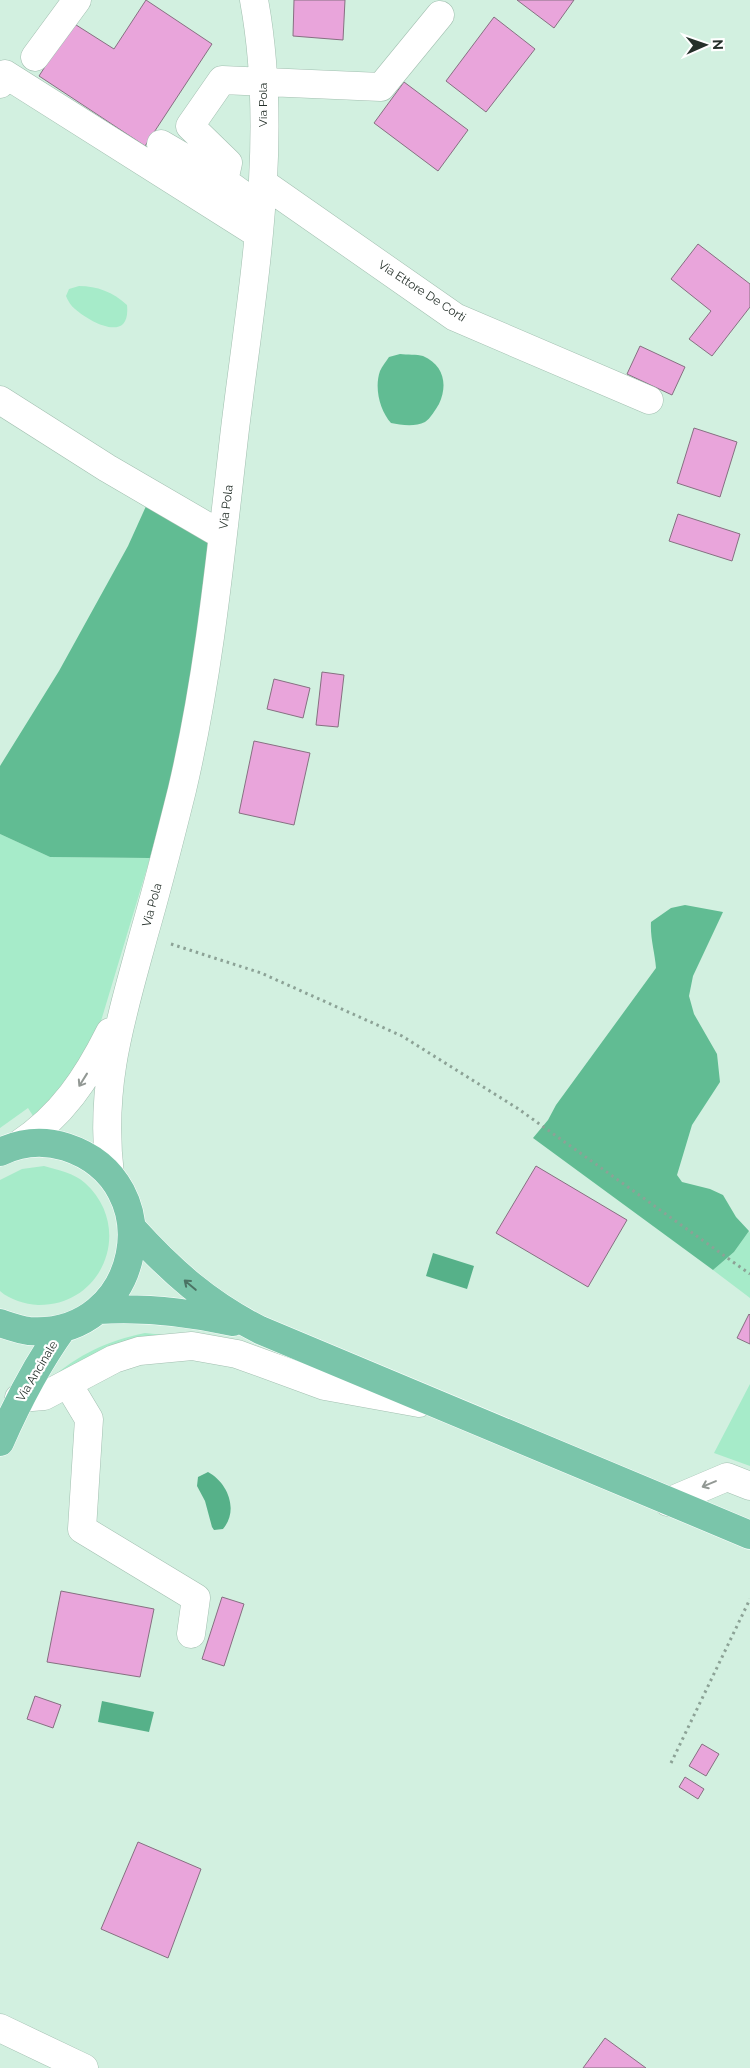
<svg xmlns="http://www.w3.org/2000/svg" width="750" height="2068" font-family="Raleway,sans-serif">
	<style>
		.green { fill: #a6ebc9 }
		.forest { fill: #61bc93 }
		.water { fill: #56b189 }
		.building { fill: #e9a5db; stroke: #867081 }
		.lines { fill: none; stroke-linecap: round; stroke-linejoin: round }
		.minor-casing { stroke: #a2bfb0; stroke-width: 29 }
		.major-casing { stroke: #fff; stroke-width: 29 }
		.path { stroke: #8ca296; stroke-width: 3; stroke-dasharray: 2.5 4; stroke-linecap: butt }
		.minor { stroke: #fff; stroke-width: 28 }
		.major { stroke: #7ac5aa; stroke-width: 28 }
		.oneway { stroke: #929894 }
		.oneway2 { stroke: #4b7364 }
		.labels { text-anchor: middle; stroke-width: 4.5; stroke-linejoin: round; paint-order: stroke }
		.street-label { font-size: 12px; fill: #25302a; stroke: #fff }
	</style>
	<rect width="100%" height="100%" fill="#d2f0e0"/>
	<path class="green" d="M 79,286 C 97,286 113,292 127,305 C 131,344 91,323 75,309 C 71,306 68,301 66,296 L 69,289 Z
		M 0,834 L 50,857 L 150,858 L 95,1041 L 78,1069 L 35,1119 L 28,1108 L 0,1128 Z
		M 44,1166 C 58,1170 74,1173 85,1183 C 134,1227 104,1306 38,1305 C 25,1304 10,1300 0,1291 L 0,1180 L 22,1169 Z
		M 749,1231 L 750,1233 L 750,1298 L 713,1270 L 734,1252 Z
		M 145,1333 L 174,1336 L 49,1380 C 79,1354 107,1341 145,1333 Z
		M 750,1384 L 750,1466 L 714,1453 Z"/>
	<path class="forest" d="M 400,354 C 407,355 417,354 423,356 C 444,365 448,385 439,404 C 436,409 430,419 425,422 C 415,427 401,425 391,423 C 380,411 374,388 380,371 C 382,366 386,362 389,357 Z
		M 147,504 L 212,536 L 185,729 L 150,858 L 50,857 L 0,834 L 0,766 L 59,671 L 128,546 Z
		M 685,905 L 723,912 L 693,976 L 689,996 L 694,1014 L 717,1054 L 720,1082 L 692,1125 L 677,1175 L 682,1182 L 710,1189 L 723,1195 L 736,1217 L 749,1231 L 734,1252 L 713,1270 L 533,1138 L 548,1120 L 556,1105 L 656,968 C 655,953 650,938 651,922 L 671,908 Z"/>
	<path class="water" d="M 433,1253 L 474,1266 L 467,1289 L 426,1276 Z
		M 208,1472 C 228,1483 239,1510 223,1529 L 214,1530 L 212,1527 L 205,1501 L 197,1486 L 198,1477 Z
		M 102,1701 L 154,1712 L 149,1732 L 98,1722 Z"/>
	<path class="building" d="M 146,0 L 212,44 L 145,146 L 39,76 L 73,23 L 114,49 Z
		M 294,0 L 345,0 L 343,40 L 293,36 Z
		M 517,0 L 574,0 L 554,28 Z
		M 494,17 L 535,49 L 486,112 L 446,81 Z
		M 404,82 L 468,130 L 438,171 L 374,123 Z
		M 698,244 L 750,284 L 750,307 L 712,356 L 689,339 L 711,311 L 671,279 Z
		M 640,346 L 685,367 L 672,395 L 627,374 Z
		M 694,428 L 737,442 L 720,497 L 677,483 Z
		M 678,514 L 740,534 L 732,561 L 669,541 Z
		M 322,672 L 344,675 L 338,727 L 316,725 Z
		M 274,679 L 310,688 L 303,718 L 267,709 Z
		M 254,741 L 310,753 L 294,825 L 239,813 Z
		M 536,1166 L 627,1220 L 588,1287 L 496,1233 Z
		M 749,1314 L 750,1315 L 750,1344 L 737,1338 Z
		M 61,1591 L 154,1609 L 140,1677 L 47,1662 Z
		M 222,1597 L 244,1604 L 224,1666 L 202,1659 Z
		M 35,1696 L 61,1705 L 53,1728 L 27,1719 Z
		M 702,1744 L 719,1754 L 706,1776 L 689,1766 Z
		M 685,1777 L 704,1789 L 698,1799 L 679,1787 Z
		M 138,1842 L 201,1869 L 168,1958 L 101,1929 Z
		M 605,2038 L 646,2068 L 583,2068 Z"/>
	<g class="lines">
		<g class="minor-casing">
			<path id="minor" d="M 35,57 L 77,0
				M 0,84 L 5,74 L 258,234
				M 161,144 L 224,181 L 261,208
				M 224,181 L 228,163 L 190,126 L 222,80 L 381,87 L 440,15
				M 263,183 L 455,317 L 649,400
				M 0,400 L 107,468 L 222,535
				M 18,1145 C 62,1116 87,1078 110,1032
				M 110,1175 C 99,1085 121,1019 144,934 C 158,886 170,838 182,790 C 210,671 221,549 235,429 C 252,288 280,141 254,0
				M 68,1384 L 89,1419 L 82,1529 L 196,1598 L 191,1634
				M 19,1398 L 44,1396 L 114,1359 L 139,1351 L 192,1346 L 237,1354 L 325,1386 L 419,1403
				M 668,1502 L 727,1477 L 750,1486
				M 0,2028 L 84,2068"/>
		</g>
		<g class="major-casing">
			<path id="major" d="M 0,1152 C 21,1142 44,1140 66,1147 C 173,1182 141,1339 29,1331 C 20,1330 9,1326 0,1323
				M 132,1228 C 171,1271 208,1304 260,1330 L 750,1535
				M 98,1310 C 144,1307 188,1312 233,1322
				M 0,1442 C 18,1401 37,1364 63,1328"/>
		</g>
		<path class="path" d="M 171,944 L 261,973 L 402,1036 L 517,1108 L 750,1274
			M 671,1763 L 750,1599"/>
		<use href="#minor" class="minor"/>
		<use href="#major" class="major"/>
	</g>
	<defs><path id="oneway-shaft" d="M-6 0H5M1.5-3L5.5 0L1.5 3" fill="none" stroke-width="1.6" stroke-linecap="round" stroke-linejoin="round" transform="scale(1.25)"/></defs>
	<g class="oneway">
		<use href="#oneway-shaft" transform="translate(83 1080) rotate(122)"/>
		<use href="#oneway-shaft" transform="translate(709 1484) rotate(157)"/>
	</g>
	<use class="oneway2" href="#oneway-shaft" transform="translate(190 1285) rotate(-140)"/>
	<g class="labels">
		<g class="street-label">
			<text transform="translate(263 105) rotate(-90)" y="4">Via Pola</text>
			<text transform="translate(422 291) rotate(33)" y="4">Via Ettore De Corti</text>
			<text transform="translate(226 507) rotate(-83)" y="4">Via Pola</text>
			<text transform="translate(152 905) rotate(-75)" y="4">Via Pola</text>
			<text transform="translate(37 1371) rotate(-59)" y="4">Via Ancinale</text>
		</g>
	</g>
	<g transform="translate(705 45) rotate(88)" stroke="#ffffff" stroke-width="4" paint-order="stroke">
	<path d="M0-4L9 19L0 12L-9 19Z" fill="#25302a"/>
	<text y="-8" font-size="14" font-weight="bold" text-anchor="middle" fill="#25302a">N</text>
	</g>
</svg>
